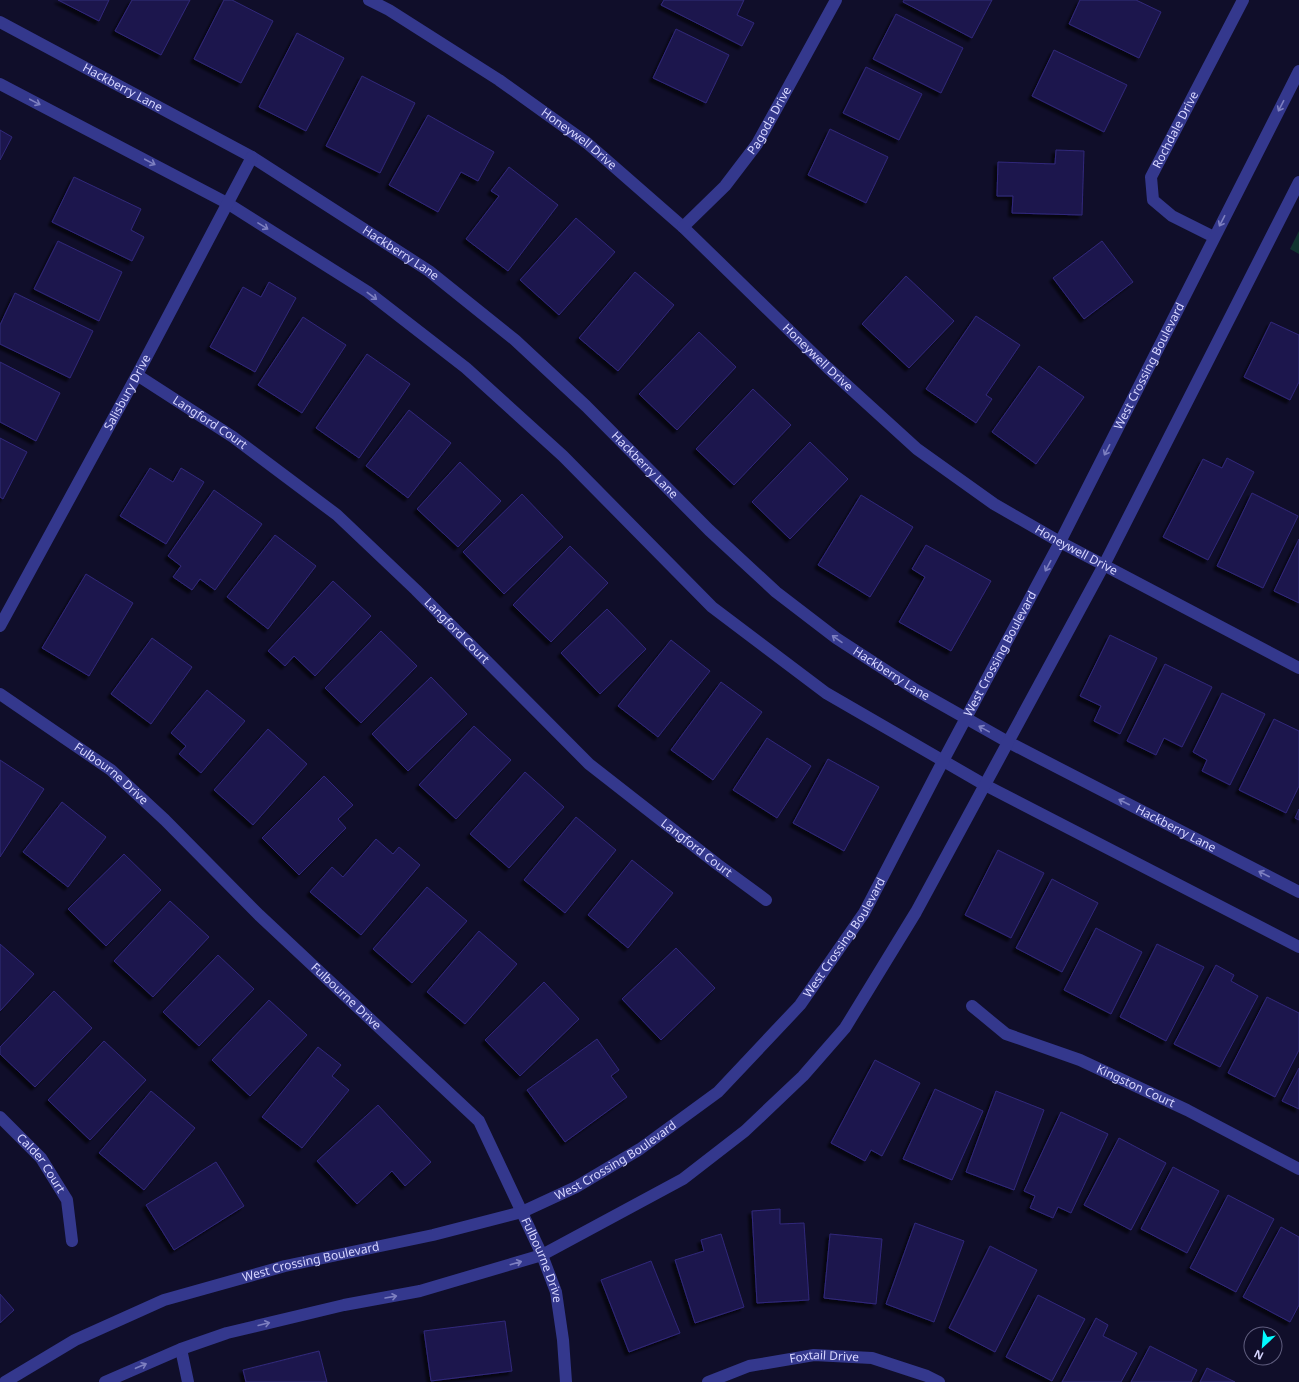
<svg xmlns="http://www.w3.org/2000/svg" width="1299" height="1382" font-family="'Noto Sans',sans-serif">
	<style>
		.green { fill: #103430 }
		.building { fill: #1e184d; stroke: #31287b; filter: url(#shadow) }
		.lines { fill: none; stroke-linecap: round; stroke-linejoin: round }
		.minor { stroke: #34388d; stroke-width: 12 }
		.oneway { stroke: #7d7fc0 }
		.labels { text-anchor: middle; stroke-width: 3; stroke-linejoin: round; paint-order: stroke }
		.street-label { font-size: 12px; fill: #d7d6ff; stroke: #100e2a }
	</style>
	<defs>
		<filter id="shadow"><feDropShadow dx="-3.5" dy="3.5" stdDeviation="1" flood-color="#0009"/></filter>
	</defs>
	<rect width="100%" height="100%" fill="#100e2a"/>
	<path class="green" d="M 1299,231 L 1299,254 L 1290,249 Z"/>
	<path class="building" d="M 58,0 L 109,0 L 99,21 Z
		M 132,0 L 190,0 L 161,55 L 115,31 Z
		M 224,0 L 232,0 L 273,21 L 241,83 L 194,59 Z
		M 664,0 L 744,0 L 737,15 L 754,23 L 742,46 L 661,5 Z
		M 904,0 L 992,0 L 972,38 L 903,2 Z
		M 1080,0 L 1136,0 L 1161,12 L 1139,58 L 1069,24 Z
		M 896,14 L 963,48 L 941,93 L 873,59 Z
		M 676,29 L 729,55 L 706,103 L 653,78 Z
		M 297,33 L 344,58 L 306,131 L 259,107 Z
		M 1054,50 L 1127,85 L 1104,132 L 1032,96 Z
		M 866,67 L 922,94 L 899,140 L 843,113 Z
		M 362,76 L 415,103 L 380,173 L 326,146 Z
		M 428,115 L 494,152 L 478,181 L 461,172 L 438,212 L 389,185 Z
		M 830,129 L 888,157 L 866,203 L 808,175 Z
		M 0,130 L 12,137 L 0,160 Z
		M 1056,150 L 1084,151 L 1082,215 L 1012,213 L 1013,196 L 997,196 L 998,162 L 1055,164 Z
		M 509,167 L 558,205 L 508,271 L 466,239 L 499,196 L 491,191 Z
		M 74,177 L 141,209 L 131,230 L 144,237 L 132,261 L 52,222 Z
		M 576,218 L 615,252 L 559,315 L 520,280 Z
		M 58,241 L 122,272 L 99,321 L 34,289 Z
		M 1102,241 L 1133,282 L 1084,319 L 1053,278 Z
		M 635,272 L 674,305 L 618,371 L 579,338 Z
		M 906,276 L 954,321 L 909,368 L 862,324 Z
		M 269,282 L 296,298 L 255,372 L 210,347 L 243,287 L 261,297 Z
		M 15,293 L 93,331 L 70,378 L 0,344 L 0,325 Z
		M 976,316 L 1020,345 L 986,395 L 992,399 L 976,423 L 926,389 Z
		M 303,317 L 346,345 L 302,413 L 258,385 Z
		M 1271,322 L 1299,335 L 1299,382 L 1290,400 L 1244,377 Z
		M 699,332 L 736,367 L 677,430 L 639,394 Z
		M 367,354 L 410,384 L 359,458 L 316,428 Z
		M 0,362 L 60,393 L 36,441 L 0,422 Z
		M 1039,366 L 1084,397 L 1036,464 L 992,432 Z
		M 753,389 L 791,425 L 734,485 L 696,449 Z
		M 409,410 L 451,443 L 408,498 L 366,466 Z
		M 0,438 L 27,452 L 3,499 L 0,497 Z
		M 810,442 L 848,479 L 790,539 L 752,502 Z
		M 1227,458 L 1254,472 L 1208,560 L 1163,537 L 1203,459 L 1222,468 Z
		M 460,462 L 501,501 L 458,547 L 417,509 Z
		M 150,468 L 173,482 L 181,468 L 204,482 L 166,544 L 120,516 Z
		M 214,490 L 262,524 L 215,590 L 200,579 L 192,590 L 173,577 L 181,566 L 168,556 Z
		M 1252,493 L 1298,516 L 1263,588 L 1217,566 Z
		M 522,494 L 563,537 L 504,594 L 463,552 Z
		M 861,495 L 913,527 L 870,597 L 818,565 Z
		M 275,535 L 316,566 L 268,629 L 227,597 Z
		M 1299,539 L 1299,603 L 1274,591 Z
		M 926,545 L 991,581 L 951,651 L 899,622 L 925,577 L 912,569 Z
		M 570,546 L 608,583 L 551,642 L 513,605 Z
		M 86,574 L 133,603 L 89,676 L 42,648 Z
		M 333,581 L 371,616 L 315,676 L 294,656 L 285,666 L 268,651 Z
		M 607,609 L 646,649 L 600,694 L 561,653 Z
		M 381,631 L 417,666 L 361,723 L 325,688 Z
		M 1110,635 L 1157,658 L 1120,734 L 1094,721 L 1101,706 L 1080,696 Z
		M 152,638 L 192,667 L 151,724 L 111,694 Z
		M 671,640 L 710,671 L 658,737 L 618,706 Z
		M 1165,664 L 1212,687 L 1182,747 L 1164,738 L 1156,755 L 1127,741 Z
		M 431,677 L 467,714 L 408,771 L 372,734 Z
		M 721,682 L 762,712 L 713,780 L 671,750 Z
		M 207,690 L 245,721 L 201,773 L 179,754 L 186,746 L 171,733 Z
		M 1222,693 L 1265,714 L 1230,785 L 1202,771 L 1207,760 L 1193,752 Z
		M 1274,719 L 1299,731 L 1299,786 L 1286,813 L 1239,790 Z
		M 474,726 L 511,760 L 456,819 L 419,785 Z
		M 268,729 L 307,764 L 253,825 L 214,790 Z
		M 767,738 L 811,766 L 777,818 L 733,790 Z
		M 828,759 L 879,787 L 844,851 L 793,823 Z
		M 0,760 L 44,789 L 0,857 Z
		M 525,772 L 564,807 L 509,868 L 470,834 Z
		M 324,776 L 353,805 L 338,819 L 346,828 L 299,875 L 262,838 Z
		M 62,802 L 106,837 L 68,887 L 23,852 Z
		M 1299,809 L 1299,820 L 1295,818 Z
		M 576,817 L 616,850 L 565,913 L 524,880 Z
		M 376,839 L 393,854 L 399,847 L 420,865 L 361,935 L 310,892 L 332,867 L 343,877 Z
		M 998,850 L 1044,873 L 1011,938 L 965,915 Z
		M 124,854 L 161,890 L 106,946 L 68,909 Z
		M 632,860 L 673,893 L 628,948 L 588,915 Z
		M 1052,879 L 1098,903 L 1062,972 L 1016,948 Z
		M 427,887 L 467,921 L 412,983 L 373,949 Z
		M 170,901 L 209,937 L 153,997 L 114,961 Z
		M 1096,928 L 1142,952 L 1111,1014 L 1064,990 Z
		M 479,931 L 517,964 L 465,1024 L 427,992 Z
		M 0,944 L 34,974 L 0,1011 Z
		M 1157,944 L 1204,967 L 1166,1041 L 1120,1017 Z
		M 676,948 L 715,988 L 661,1040 L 622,999 Z
		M 218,955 L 254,989 L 199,1046 L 163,1012 Z
		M 1216,965 L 1234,975 L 1231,981 L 1258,996 L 1220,1067 L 1174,1044 Z
		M 544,982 L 579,1019 L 520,1076 L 485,1040 Z
		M 54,991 L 92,1028 L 35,1087 L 0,1054 L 0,1047 Z
		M 1267,997 L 1299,1013 L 1299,1050 L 1275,1097 L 1228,1073 Z
		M 269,1000 L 307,1035 L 250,1096 L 212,1060 Z
		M 597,1039 L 619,1070 L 611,1076 L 627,1097 L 565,1142 L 527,1090 Z
		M 104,1041 L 146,1080 L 90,1140 L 48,1100 Z
		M 318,1047 L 341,1065 L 332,1076 L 349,1090 L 302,1148 L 262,1117 Z
		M 875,1060 L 920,1083 L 882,1156 L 871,1150 L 865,1161 L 831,1143 Z
		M 1299,1068 L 1299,1109 L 1282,1101 Z
		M 935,1089 L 983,1111 L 952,1180 L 903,1159 Z
		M 151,1091 L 195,1128 L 144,1190 L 99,1153 Z
		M 996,1091 L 1044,1110 L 1014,1190 L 966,1172 Z
		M 378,1105 L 431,1162 L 405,1186 L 392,1171 L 357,1204 L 317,1161 Z
		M 1061,1112 L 1108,1134 L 1071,1213 L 1058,1207 L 1053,1218 L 1030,1208 L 1035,1196 L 1024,1191 Z
		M 1119,1138 L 1166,1163 L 1131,1230 L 1084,1205 Z
		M 216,1162 L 244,1206 L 174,1250 L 146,1205 Z
		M 1173,1167 L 1219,1191 L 1187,1253 L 1141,1229 Z
		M 1228,1195 L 1274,1219 L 1236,1292 L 1190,1268 Z
		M 780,1209 L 780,1224 L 804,1223 L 809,1300 L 757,1303 L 752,1211 Z
		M 915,1223 L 964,1241 L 934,1322 L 886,1304 Z
		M 1281,1227 L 1299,1237 L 1299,1305 L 1290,1322 L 1243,1297 Z
		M 721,1234 L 744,1307 L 695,1323 L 675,1260 L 704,1251 L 701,1240 Z
		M 830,1234 L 882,1239 L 876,1304 L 824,1298 Z
		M 990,1246 L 1037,1270 L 995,1352 L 949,1328 Z
		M 651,1261 L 680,1333 L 629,1352 L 601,1280 Z
		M 0,1294 L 14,1310 L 0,1323 Z
		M 1038,1295 L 1085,1319 L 1052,1381 L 1006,1357 Z
		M 1096,1318 L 1108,1325 L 1103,1336 L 1137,1353 L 1121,1382 L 1062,1382 Z
		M 505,1321 L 512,1371 L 431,1381 L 424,1331 Z
		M 1150,1346 L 1197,1370 L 1191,1382 L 1131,1382 Z
		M 319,1351 L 327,1382 L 246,1382 L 243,1370 Z
		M 1207,1368 L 1235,1382 L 1200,1382 Z"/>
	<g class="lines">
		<g class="minor">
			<path id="s1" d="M 369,0 L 389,10 L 499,80 L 587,143 L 683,227 L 828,368 L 917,449 L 994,504 L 1060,542 L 1299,668"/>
			<path id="s2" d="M 0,22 L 252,157 L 429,271 L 515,340 L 586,406 L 709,530 L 776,592 L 836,638 L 916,690 L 1008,742 L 1299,892"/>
			<path d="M 0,84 L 227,203 L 368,292 L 466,368 L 563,456 L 712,607 L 826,693 L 985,785 L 1299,947"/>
			<path id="s3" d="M 683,227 L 725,186 L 757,144 L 836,0"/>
			<path id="s4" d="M 1214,237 L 1172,216 L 1153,200 L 1151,177 L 1243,0"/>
			<path id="s5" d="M 137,375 L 233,437 L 337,515 L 416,590 L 589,764 L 717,864 L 766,900"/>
			<path id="s6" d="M 0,626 L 137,375 L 252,157"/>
			<path id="s7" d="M 0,694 L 111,770 L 165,820 L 259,915 L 479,1121 L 542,1255 L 556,1292 L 563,1340 L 566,1382"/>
			<path id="s8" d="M 972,1006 L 1006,1034 L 1080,1060 L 1187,1110 L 1299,1169"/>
			<path id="s9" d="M 0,1117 L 41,1158 L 67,1200 L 72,1241"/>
			<path d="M 181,1349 L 188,1382"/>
			<path id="s10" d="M 5,1382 L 75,1340 L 164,1300 L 285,1266 L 433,1235 L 522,1212 L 576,1187 L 640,1149 L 718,1092 L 800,1005 L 864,913 L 943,761 L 1060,542 L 1299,71"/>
			<path d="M 105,1382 L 181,1349 L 227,1333 L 344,1305 L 420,1291 L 542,1255 L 683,1179 L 745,1131 L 803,1076 L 845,1028 L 916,912 L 1104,565 L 1299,182"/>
			<path id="s11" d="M 708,1382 L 749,1366 L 814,1355 L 872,1358 L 927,1376 L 939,1382"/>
		</g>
	</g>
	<defs><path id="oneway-shaft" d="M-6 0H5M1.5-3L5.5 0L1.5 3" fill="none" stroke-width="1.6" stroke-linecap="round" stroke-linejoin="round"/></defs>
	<g class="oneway">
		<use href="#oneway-shaft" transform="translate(35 102) rotate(28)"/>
		<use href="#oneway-shaft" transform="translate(1281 106) rotate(117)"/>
		<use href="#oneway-shaft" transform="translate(150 162) rotate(28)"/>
		<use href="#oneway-shaft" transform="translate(1222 221) rotate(117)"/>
		<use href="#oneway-shaft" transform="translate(263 226) rotate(32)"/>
		<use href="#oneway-shaft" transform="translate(372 296) rotate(37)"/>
		<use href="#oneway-shaft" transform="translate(1107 450) rotate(117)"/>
		<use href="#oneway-shaft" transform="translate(1048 566) rotate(118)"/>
		<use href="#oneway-shaft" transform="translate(837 639) rotate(-145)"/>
		<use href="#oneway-shaft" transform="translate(984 729) rotate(-151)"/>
		<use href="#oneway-shaft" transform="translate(1124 802) rotate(-153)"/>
		<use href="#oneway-shaft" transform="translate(1264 874) rotate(-153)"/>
		<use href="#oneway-shaft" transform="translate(516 1263) rotate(-16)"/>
		<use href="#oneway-shaft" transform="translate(391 1297) rotate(-10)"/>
		<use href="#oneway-shaft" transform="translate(264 1324) rotate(-14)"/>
		<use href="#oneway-shaft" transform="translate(141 1366) rotate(-23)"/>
	</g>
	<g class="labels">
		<g class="street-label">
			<text dy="4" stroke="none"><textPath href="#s2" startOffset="139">Hackberry Lane</textPath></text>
			<text dy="4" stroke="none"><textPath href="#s3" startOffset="138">Pagoda Drive</textPath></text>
			<text dy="4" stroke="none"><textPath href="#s4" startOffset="148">Rochdale Drive</textPath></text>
			<text dy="4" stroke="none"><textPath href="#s1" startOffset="252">Honeywell Drive</textPath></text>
			<text dy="4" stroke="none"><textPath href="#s2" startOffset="463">Hackberry Lane</textPath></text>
			<text dy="4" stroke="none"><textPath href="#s1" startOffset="576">Honeywell Drive</textPath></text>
			<text dy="4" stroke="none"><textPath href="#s10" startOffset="1627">West Crossing Boulevard</textPath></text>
			<text dy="4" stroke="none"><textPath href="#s6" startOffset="266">Salisbury Drive</textPath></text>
			<text dy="4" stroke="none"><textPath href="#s5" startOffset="87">Langford Court</textPath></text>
			<text dy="4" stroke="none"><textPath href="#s2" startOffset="787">Hackberry Lane</textPath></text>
			<text dy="4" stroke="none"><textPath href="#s1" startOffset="900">Honeywell Drive</textPath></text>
			<text dy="4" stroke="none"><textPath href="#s5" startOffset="411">Langford Court</textPath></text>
			<text dy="4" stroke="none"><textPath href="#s10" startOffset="1303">West Crossing Boulevard</textPath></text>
			<text dy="4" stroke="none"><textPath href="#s2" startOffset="1111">Hackberry Lane</textPath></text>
			<text dy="4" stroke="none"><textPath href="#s7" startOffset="137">Fulbourne Drive</textPath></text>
			<text dy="4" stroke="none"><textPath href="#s2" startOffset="1435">Hackberry Lane</textPath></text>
			<text dy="4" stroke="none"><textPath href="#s5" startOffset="735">Langford Court</textPath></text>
			<text dy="4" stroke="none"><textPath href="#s10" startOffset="979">West Crossing Boulevard</textPath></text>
			<text dy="4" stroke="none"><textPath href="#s7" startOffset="461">Fulbourne Drive</textPath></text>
			<text dy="4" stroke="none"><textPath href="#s8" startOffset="184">Kingston Court</textPath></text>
			<text dy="4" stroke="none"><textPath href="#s10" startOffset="655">West Crossing Boulevard</textPath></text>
			<text dy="4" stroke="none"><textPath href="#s9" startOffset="62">Calder Court</textPath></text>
			<text dy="4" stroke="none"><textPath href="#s7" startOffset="796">Fulbourne Drive</textPath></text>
			<text dy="4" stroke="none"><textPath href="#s10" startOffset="331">West Crossing Boulevard</textPath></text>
			<text dy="4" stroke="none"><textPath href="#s11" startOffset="120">Foxtail Drive</textPath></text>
		</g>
	</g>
	<g transform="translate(1263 1346) rotate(206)"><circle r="19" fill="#100e2a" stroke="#605e7f"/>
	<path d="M0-3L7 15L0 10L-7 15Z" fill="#02fbff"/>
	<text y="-6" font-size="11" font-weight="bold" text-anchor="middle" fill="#d7d6ff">N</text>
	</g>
</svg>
